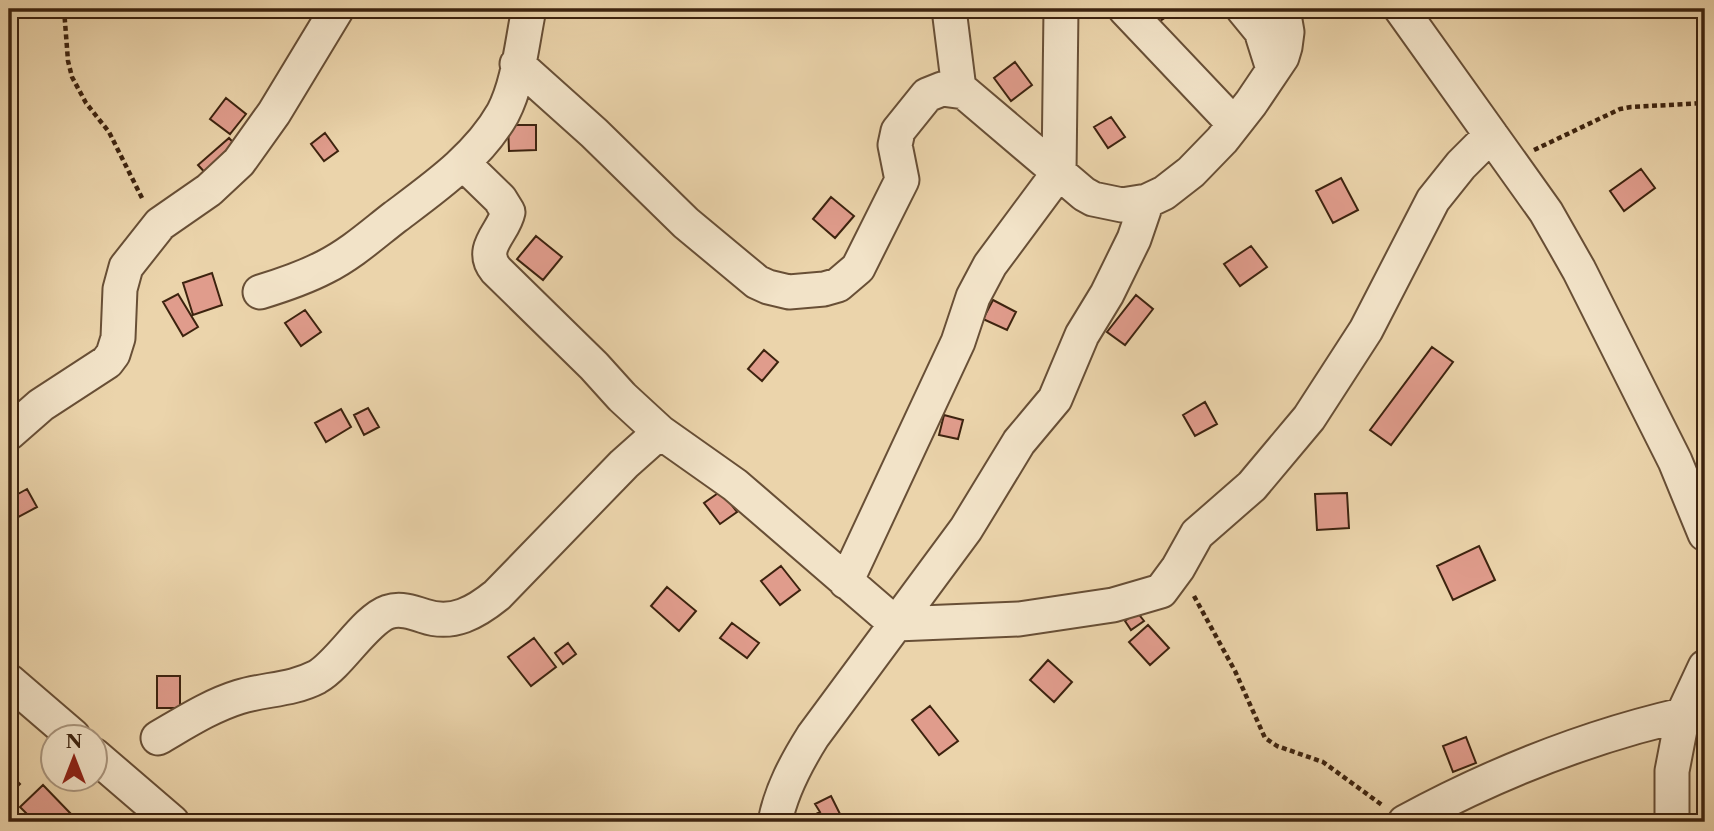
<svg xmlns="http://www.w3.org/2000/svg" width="1714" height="831" font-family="'Libre Caslon Text',serif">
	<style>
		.building { fill: #e09c8c; stroke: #3d230f; stroke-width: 2 }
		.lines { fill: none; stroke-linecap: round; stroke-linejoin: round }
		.minor-casing { stroke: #684f36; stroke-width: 37 }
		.path { stroke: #3d230f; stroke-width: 4.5; stroke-dasharray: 5 3.5; stroke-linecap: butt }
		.minor { stroke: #f2e3c8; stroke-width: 33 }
	</style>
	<rect width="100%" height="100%" fill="#ebd4ab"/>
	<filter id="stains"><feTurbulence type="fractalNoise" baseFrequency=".00286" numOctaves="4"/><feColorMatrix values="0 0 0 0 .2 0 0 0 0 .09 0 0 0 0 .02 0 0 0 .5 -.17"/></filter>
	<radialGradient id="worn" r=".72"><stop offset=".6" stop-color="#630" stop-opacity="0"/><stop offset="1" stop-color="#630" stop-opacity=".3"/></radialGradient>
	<path class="building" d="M 1143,9 L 1165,9 L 1169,15 L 1154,25 Z
		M 1015,62 L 1032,85 L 1011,101 L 994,78 Z
		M 226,98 L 246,114 L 230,134 L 210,119 Z
		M 1111,117 L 1125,137 L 1108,148 L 1094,127 Z
		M 508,125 L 536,125 L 536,150 L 509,151 Z
		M 325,133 L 338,151 L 324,161 L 311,144 Z
		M 229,138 L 240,150 L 209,177 L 198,165 Z
		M 1641,169 L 1655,188 L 1624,211 L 1610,191 Z
		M 1341,178 L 1358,210 L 1333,223 L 1316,191 Z
		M 831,197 L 854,216 L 835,238 L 813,219 Z
		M 536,236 L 562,257 L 543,280 L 517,259 Z
		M 1251,246 L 1267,267 L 1240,286 L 1224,264 Z
		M 212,273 L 222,305 L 193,315 L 183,283 Z
		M 178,294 L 198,327 L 183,336 L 163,302 Z
		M 1136,295 L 1153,309 L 1125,345 L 1107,332 Z
		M 993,300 L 1016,312 L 1007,330 L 983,319 Z
		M 305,310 L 321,332 L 301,346 L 285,323 Z
		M 1432,347 L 1453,362 L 1391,445 L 1370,430 Z
		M 764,350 L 778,362 L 762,381 L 748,369 Z
		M 1205,402 L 1217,424 L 1195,436 L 1183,415 Z
		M 368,408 L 379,427 L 364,435 L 354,415 Z
		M 341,409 L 351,427 L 326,442 L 315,423 Z
		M 944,415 L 963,420 L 958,439 L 939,435 Z
		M 27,489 L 37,507 L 11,521 L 9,499 Z
		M 721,491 L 737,512 L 720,524 L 704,503 Z
		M 1347,493 L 1349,528 L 1317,530 L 1315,494 Z
		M 1479,546 L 1495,580 L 1453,600 L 1437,566 Z
		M 781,566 L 800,590 L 780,605 L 761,581 Z
		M 667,587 L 696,611 L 679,631 L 651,606 Z
		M 1137,612 L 1144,621 L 1131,630 L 1125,621 Z
		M 732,623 L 759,643 L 747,658 L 720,638 Z
		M 1148,625 L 1169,648 L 1150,665 L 1129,642 Z
		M 534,638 L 556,667 L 531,686 L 508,657 Z
		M 568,643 L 576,654 L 563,664 L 555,653 Z
		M 1048,660 L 1072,682 L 1054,702 L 1030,680 Z
		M 157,676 L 180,676 L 180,708 L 157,708 Z
		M 930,706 L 958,741 L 939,755 L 912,720 Z
		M 1466,737 L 1476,763 L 1453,772 L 1443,746 Z
		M 9,773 L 20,784 L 9,795 Z
		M 43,785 L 72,815 L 64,822 L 35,822 L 20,807 Z
		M 831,796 L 844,822 L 801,822 L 820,812 L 815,804 Z"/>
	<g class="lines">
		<g class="minor-casing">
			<path id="minor" d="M 949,9 L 959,89
				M 1125,9 L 1234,124
				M 1243,9 L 1261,31 L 1273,69
				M 1401,9 L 1546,212 L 1579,270 L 1675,461 L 1705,534
				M 517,64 L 594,133 L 686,223 L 757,282 L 768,287 L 789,292 L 824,289 L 838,285 L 858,268 L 902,180 L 895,145 L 898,131 L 927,95 L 942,89 L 964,92 L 1084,194 L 1093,199 L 1122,205 L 1147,201 L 1164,193 L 1191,172 L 1222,140 L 1251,103 L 1282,57 L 1285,47 L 1287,32 L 1283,9
				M 463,163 L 500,199 L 508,212 C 504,232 478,248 496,270 L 594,366 L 622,397 L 660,432 L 735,485 L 896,624 L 1019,619 L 1113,605 L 1161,591 L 1178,568 L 1197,534 L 1252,486 L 1309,418 L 1366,330 L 1433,200 L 1461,165 L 1491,135
				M 260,292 C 283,285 304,278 325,267 C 351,254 373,234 395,217 C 435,187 478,157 503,113 C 519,82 522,42 529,9
				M 9,433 L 41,405 L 107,362 L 113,354 L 118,338 L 120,289 L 126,267 L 160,224 L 209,190 L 239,162 L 274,113 L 337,9
				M 846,582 L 958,342 L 973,297 L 990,265 L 1059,172 L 1061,9
				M 9,681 L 73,736
				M 158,738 C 184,723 210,706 239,697 C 265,689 292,690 317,677 C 340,664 365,620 388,612 C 400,608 412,612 424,616 C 453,626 476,612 497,595 L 624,464 L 660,432
				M 94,755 L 172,822
				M 775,822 C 781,791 796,763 813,736 L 966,529 L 1019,442 L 1055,399 L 1082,335 L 1107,294 L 1134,239 L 1147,201
				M 1405,822 C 1501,770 1598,732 1705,710
				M 1672,822 L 1672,771 L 1683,714 L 1705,667"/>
		</g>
		<path class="path" d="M 64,9 L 68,61 L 72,77 L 86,103 L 109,132 L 143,200
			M 1534,150 L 1620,109 L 1631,107 L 1705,103
			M 1194,596 L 1235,671 L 1265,738 L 1277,746 L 1323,762 L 1382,805"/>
		<use href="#minor" class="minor"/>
	</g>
	<rect width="1714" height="831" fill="none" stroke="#ebd4ab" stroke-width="35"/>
	<rect x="10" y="10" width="1693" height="810" fill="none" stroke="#3d230f" stroke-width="3.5"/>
	<rect x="18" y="18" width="1679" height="796" fill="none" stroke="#3d230f" stroke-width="2"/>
	<g transform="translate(74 758)"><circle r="33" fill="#f2e3c8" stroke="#aa967e" stroke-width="2"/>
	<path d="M0-5L12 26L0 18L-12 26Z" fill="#8f2418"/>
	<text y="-10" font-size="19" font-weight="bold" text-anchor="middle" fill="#3d230f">N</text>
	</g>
	<rect width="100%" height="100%" filter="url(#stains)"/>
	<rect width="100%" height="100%" fill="url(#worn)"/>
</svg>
